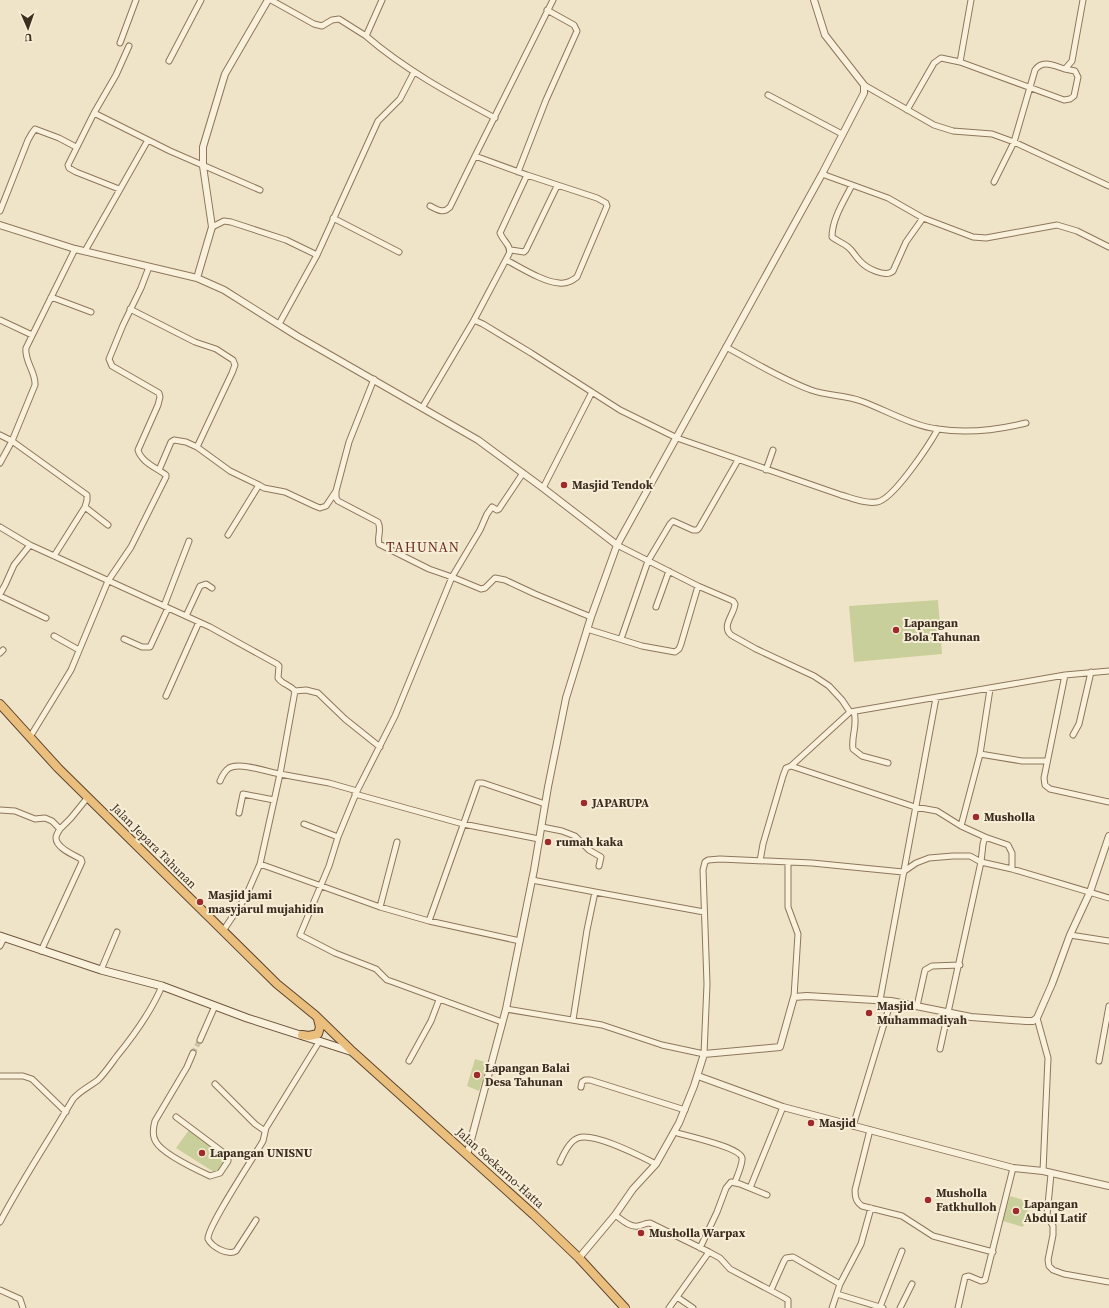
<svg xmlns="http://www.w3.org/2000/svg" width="1109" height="1308" font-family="'Source Serif 4',serif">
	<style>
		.green { fill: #c9cf9b }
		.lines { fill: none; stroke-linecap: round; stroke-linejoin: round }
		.minor-tunnel { stroke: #ccc0a6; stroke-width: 5; stroke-dasharray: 5 2.5; stroke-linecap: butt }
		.minor-casing { stroke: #8d765c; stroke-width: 7 }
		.tertiary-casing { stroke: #8d765c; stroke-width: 8 }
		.secondary-casing { stroke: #6f573f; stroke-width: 9 }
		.trunk-casing { stroke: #5b4430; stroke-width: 10 }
		.minor { stroke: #faf1dc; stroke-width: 5 }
		.tertiary { stroke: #faf1dc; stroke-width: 6 }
		.secondary { stroke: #faf1dc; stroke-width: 7 }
		.trunk { stroke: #eabe7c; stroke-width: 8 }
		.poi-dot { fill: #9e2a2b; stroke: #f7eed8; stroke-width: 1.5 }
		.labels { text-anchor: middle; stroke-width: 4; stroke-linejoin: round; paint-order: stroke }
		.poi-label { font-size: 12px; font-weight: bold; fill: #3d2e20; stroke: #f7eed8; text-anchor: start }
		.street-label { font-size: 12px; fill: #3d2e20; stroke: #f7eed8 }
		.quarter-label { font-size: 14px; letter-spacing: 1px; fill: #6b2e1e; stroke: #f7eed8 }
	</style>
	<rect width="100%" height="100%" fill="#f0e4c8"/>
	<path class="green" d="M 938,600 L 942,654 L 854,662 L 849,606 Z
		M 475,1059 L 488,1063 L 479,1091 L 467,1086 Z
		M 189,1130 L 227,1158 L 217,1174 L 176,1148 Z
		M 1010,1196 L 1030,1202 L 1023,1227 L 1003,1221 Z"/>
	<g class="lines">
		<path class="minor-tunnel" d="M 193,1053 L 200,1040"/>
		<g class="minor-casing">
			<path id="minor" d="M 271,0 L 314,24 L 322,26 L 332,20 L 339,19 L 366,36
				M 382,0 L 366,36 C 404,69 450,94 495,118
				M 120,43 L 136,0
				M 129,46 L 116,75 L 94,113 L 170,151 L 260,190
				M 169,61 L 201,0
				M 960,62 L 971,0
				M 864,85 L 934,125 L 953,131 L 992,134 L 1014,142 L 1109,186
				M 768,95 L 842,134
				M 907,110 L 934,63 L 941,58 L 960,62 L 1064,100 L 1070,99 L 1074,96 L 1078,77 L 1075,71 L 1065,69
				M 94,113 L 68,165 L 69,168 L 76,172 L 119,189
				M 518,172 L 546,100 L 577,31 L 574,25 L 547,10
				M 822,174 L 888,198 L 923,218 L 973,237 L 986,238 L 1057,225 L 1077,231 L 1109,247
				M 994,182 L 1014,142 L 1035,70 C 1043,59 1054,66 1065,69 L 1072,61 L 1083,0
				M 852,185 C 844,201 832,219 832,237 C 837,241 843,243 848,247 C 853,251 855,256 860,261 C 866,268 885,278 893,271 L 906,242 L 923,218
				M 430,206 C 438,210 443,214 450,207 L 475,156
				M 0,211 L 28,140 L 32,133 L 35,129 L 59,138 L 76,147
				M 333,218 L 399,252
				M 212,227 L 224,221 L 231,222 L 286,240 L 317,255
				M 511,250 L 524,252 L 526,250 L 557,186
				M 85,251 L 148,140
				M 506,260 C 520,267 543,282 559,283 C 565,284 572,281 577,277 L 607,206 L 606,203 L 597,198 L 527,175
				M 51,297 L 91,312
				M 130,309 L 195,342 L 216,349 L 233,360 L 235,365 L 232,373 L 197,447
				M 0,320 L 32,335
				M 474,320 L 509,254 C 512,246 503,241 500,233 L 527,175 L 475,156 L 553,0
				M 279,324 L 317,255 L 378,121 L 400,99 L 414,72
				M 726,347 C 754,362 781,379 811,390 C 827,396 845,395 861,401 C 886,410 912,426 938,429 C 968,434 997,430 1026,423
				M 422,408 L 474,320 L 483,324 L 531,353 L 620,410 L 677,438 L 841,495 C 852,498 865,504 877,502 C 893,500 929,445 938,429
				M 0,435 L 12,441 L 87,495 L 87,500 L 85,507 L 54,556
				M 0,463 L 12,441 L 35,385 C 36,372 24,361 26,348 L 75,249
				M 159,470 L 171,442 L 174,440 L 186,442 L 197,447 L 230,471 L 259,485 L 264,488 L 285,492 L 315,506 L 320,508 L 326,506 L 336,491 L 349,442 L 374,379
				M 766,470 L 773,450
				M 543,488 L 592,392
				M 336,491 L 336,498 L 338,501 L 378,522 C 382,530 377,536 379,544 L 429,569 L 452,577 L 481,589 L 485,588 L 495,578 L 505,580 L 535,594 L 591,617
				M 85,507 L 108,525
				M 0,527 L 30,545 L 210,627 L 277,664 L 279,666 L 278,678 C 283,685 289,684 295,691 L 280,774 L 329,783 L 357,791
				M 228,535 L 259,485
				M 617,545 L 698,586 L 733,601 L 735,604 C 734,615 721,626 731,635 L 756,649 L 814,676 L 829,686 L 842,700 L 850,712 L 1065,675 L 1109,671
				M 0,594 L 5,585 L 14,565 L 30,545
				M 0,596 L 46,618
				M 164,606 L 189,541
				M 656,607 L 669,571
				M 186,616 L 200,586 L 206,584 L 212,588
				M 587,629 L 642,646 L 675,652 L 679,649 L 681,644 L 698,586
				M 54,636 L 79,650
				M 124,639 L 142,647 L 150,647 L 168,608
				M 621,639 L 648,561 L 670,524 L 673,521 L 693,530 L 697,530 L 699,528 L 738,460
				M 0,653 L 3,650
				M 1065,675 L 1044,778 L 1045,785 L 1050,789 L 1109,802
				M 295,691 L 306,690 L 318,693 L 345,719 L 380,747
				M 166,696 L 199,622
				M 854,712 C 858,725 851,736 853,749 L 862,756 L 888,763
				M 1073,735 L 1079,724 L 1091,672
				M 30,737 L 71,670 L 108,581 L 131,547 L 166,477 L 166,475 C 157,468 141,462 138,450 L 158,405 L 160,397 L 159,393 L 112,366 L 109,359 L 123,325 L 141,288 L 149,267
				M 980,754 L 1022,761 L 1047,761
				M 791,766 L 850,712
				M 220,781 C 222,776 225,771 229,768 C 241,762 268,772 280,774 L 260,864 L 245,898 L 223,931
				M 355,794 L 463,824 L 539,839
				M 0,810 L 15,811 L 35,819 L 45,818 L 52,821 L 60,829 L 71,818 L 88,797
				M 239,813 L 243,794 L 274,800
				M 304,824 L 338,837
				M 961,826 L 980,754 L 990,689
				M 542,827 L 562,831 L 575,836 L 589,850 L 601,857 L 599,866
				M 985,837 L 1008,845 L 1012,853 L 1012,869
				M 760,861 L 763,844 L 783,776 L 786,768 L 791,766 L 915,807 L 937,811 L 961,826 L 985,837 L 983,844 L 981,862 L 940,1049
				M 788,863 L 788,907 L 798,934 L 794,997
				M 260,864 L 380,907 L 429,921 L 520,941
				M 532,880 L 595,892 L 587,930 L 573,1020
				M 595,892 L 704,912
				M 380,907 L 397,842
				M 429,921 L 478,783 L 483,783 L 545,804
				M 1070,935 L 1109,941
				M 0,946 L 4,938
				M 41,951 L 82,862 L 81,859 C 74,855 56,848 56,838 C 56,835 58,832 60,829
				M 101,970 L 117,932
				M 880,1000 L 936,698
				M 917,1006 L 925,970 L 932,966 L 960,965
				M 506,1009 L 602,1025 L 662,1045 L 704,1054 L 707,984 L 703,870 L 705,862 L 708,860 L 720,859 L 812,863 L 903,872 L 916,863 L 929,858 L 953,856 L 970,856 L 981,862 L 1012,869 L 1109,898
				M 1037,1018 L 1048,1058 L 1043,1171
				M 502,1022 L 393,982 L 387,980 L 376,969 L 335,953 L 300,935 L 329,866 L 338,837 L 357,791 L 395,716 L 452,577 L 480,530 L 487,514 L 492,507 L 497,510 L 499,509 L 523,473
				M 200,1040 L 215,1006
				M 409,1061 L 431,1021 L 439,1000
				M 1099,1061 L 1109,1006
				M 0,1076 L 23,1076 L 32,1079 L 66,1112
				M 215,1084 L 255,1124 L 265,1131
				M 581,1087 L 582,1082 L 585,1080 L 590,1080 L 685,1110
				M 176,1117 L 228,1156 L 228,1161 L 220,1173 L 210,1176 C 197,1170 163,1154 156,1142 C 152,1136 153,1128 155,1121 L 187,1067 L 193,1053
				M 853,1126 L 891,1001
				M 870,1130 L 855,1190 C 855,1197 856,1202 862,1206 L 902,1216 L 933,1236 L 993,1252
				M 674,1132 C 686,1136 740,1147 742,1158 C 743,1163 737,1177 735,1182
				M 560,1162 C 563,1155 569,1141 578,1138 C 594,1132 640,1156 656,1164
				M 1051,1174 L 1047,1215 L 1053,1226 L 1053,1235 L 1048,1260 L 1049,1266 L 1053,1270 L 1064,1274 L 1109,1282
				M 750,1188 L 783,1107
				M 615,1215 C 621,1219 630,1228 638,1226 C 644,1225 644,1223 650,1223 L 709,1252
				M 256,1220 L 236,1251 C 228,1256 212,1247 208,1239 C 207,1227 254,1157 263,1141 L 266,1128 L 319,1042
				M 0,1222 C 22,1180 49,1140 73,1099 C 81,1090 89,1087 98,1080 C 105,1073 111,1064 117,1056 C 135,1034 151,1012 162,986
				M 700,1248 L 717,1212 L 726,1188 L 731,1182 L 740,1184 L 767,1195
				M 0,1290 L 20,1299 L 23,1308
				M 771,1290 L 784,1261 L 786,1258 L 793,1257 L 840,1284
				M 837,1294 L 883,1308
				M 677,1297 L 693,1308
				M 880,1307 L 902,1251
				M 669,1308 L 709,1252 L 720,1258 L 730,1269 L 783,1297 L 788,1300 L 788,1308
				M 832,1308 L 840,1284 L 861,1244 L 871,1208
				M 900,1308 L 912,1284
				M 958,1308 L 965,1277 L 969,1276 L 981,1281 L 985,1280 L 1013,1168"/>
		</g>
		<g class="tertiary-casing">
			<path id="tertiary" d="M 0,225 L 75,249 L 197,278 L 224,290 L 297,336 L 478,440 L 543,488 L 617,545 L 591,617 L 566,698 L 548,787 L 534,870 L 506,1009 L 467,1155
				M 197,278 L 212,227 L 203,166 L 203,147 L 225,74 L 268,0
				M 617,545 L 822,174 L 864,93 L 864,85 L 825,35 L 814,0
				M 698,1076 L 783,1107 L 926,1145 L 1013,1168 L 1043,1171 L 1109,1186
				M 579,1258 L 615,1215 L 633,1189 L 656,1164 L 679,1123 L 694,1086 L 704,1054 L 780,1047 L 794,997 L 807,996 L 891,1001 L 971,1017 L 1026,1021 L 1033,1021 L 1037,1018 L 1052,984 L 1070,935 L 1090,892 L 1109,836"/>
		</g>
		<g class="secondary-casing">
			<path id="secondary" d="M 0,936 L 101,970 L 162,986 L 247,1018 L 353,1052"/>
		</g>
		<g class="trunk-casing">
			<path id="trunk" d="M 0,704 L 58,768 L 277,984 L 315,1015 L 353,1052 L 534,1215 L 579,1258 L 625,1308
				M 302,1035 L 309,1036 L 318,1034 L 320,1027 L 318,1019"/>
		</g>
		<use href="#minor" class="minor"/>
		<use href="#tertiary" class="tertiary"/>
		<use href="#secondary" class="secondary"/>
		<use href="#trunk" class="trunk"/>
	</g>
	<g class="poi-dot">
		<circle cx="564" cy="485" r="4"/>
		<circle cx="896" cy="630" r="4"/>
		<circle cx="584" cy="803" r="4"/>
		<circle cx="976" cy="817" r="4"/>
		<circle cx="548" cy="842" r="4"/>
		<circle cx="200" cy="902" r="4"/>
		<circle cx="869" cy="1013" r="4"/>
		<circle cx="477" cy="1075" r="4"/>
		<circle cx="811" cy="1123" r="4"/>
		<circle cx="202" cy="1153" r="4"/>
		<circle cx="928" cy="1200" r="4"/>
		<circle cx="1016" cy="1211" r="4"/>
		<circle cx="641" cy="1233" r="4"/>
	</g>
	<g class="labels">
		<g class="poi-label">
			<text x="572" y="489">Masjid Tendok</text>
			<text x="904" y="627">Lapangan<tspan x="904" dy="14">Bola Tahunan</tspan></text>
			<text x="592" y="807">JAPARUPA</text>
			<text x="984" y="821">Musholla</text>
			<text x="556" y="846">rumah kaka</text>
			<text x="208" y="899">Masjid jami<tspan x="208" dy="14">masyjarul mujahidin</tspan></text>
			<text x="877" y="1010">Masjid<tspan x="877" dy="14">Muhammadiyah</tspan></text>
			<text x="485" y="1072">Lapangan Balai<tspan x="485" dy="14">Desa Tahunan</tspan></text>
			<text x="819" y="1127">Masjid</text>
			<text x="210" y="1157">Lapangan UNISNU</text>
			<text x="936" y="1197">Musholla<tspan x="936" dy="14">Fatkhulloh</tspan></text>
			<text x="1024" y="1208">Lapangan<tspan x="1024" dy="14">Abdul Latif</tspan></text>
			<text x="649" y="1237">Musholla Warpax</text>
		</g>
		<g class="street-label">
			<text transform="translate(154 846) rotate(45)" y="4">Jalan Jepara Tahunan</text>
			<text transform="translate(500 1168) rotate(42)" y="4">Jalan Soekarno-Hatta</text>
		</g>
		<g class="quarter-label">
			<text x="423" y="552">TAHUNAN</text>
		</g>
	</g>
	<g transform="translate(28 28) rotate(178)" stroke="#f7eed8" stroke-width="3" paint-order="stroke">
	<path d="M0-3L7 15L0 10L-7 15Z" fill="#3d2e20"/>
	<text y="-6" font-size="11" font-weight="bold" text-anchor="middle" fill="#3d2e20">U</text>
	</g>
</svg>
